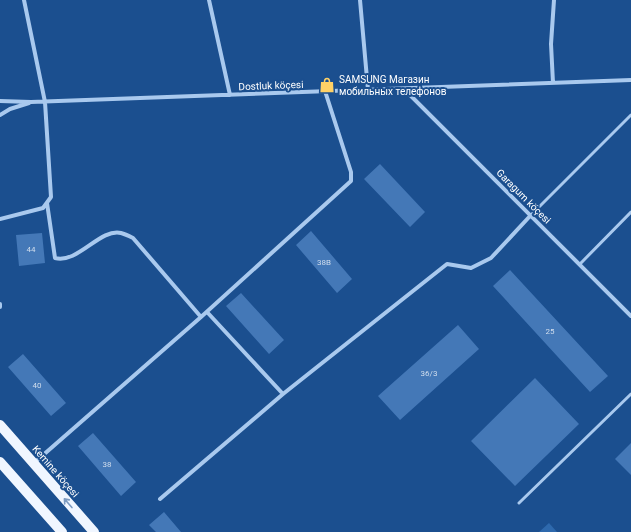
<svg xmlns="http://www.w3.org/2000/svg" width="631" height="532" font-family="Roboto,sans-serif">
	<style>
		.green { fill: #2e69ad }
		.building { fill: #4478b7 }
		.lines { fill: none; stroke-linecap: round; stroke-linejoin: round }
		.lane { stroke: #a9c9ee; stroke-width: 3 }
		.street { stroke: #a9c9ee; stroke-width: 4 }
		.primary { stroke: #f0f6ff; stroke-width: 10 }
		.oneway { stroke: #7b9ac1 }
		.labels { text-anchor: middle; stroke-width: 4; stroke-linejoin: round; paint-order: stroke }
		.number-label { font-size: 8px; fill: #d0dded }
		.poi-label { font-size: 10px; fill: #fff; stroke: #1b4f8f; text-anchor: start }
		.street-label { font-size: 10px; fill: #fff; stroke: #1b4f8f }
	</style>
	<rect width="100%" height="100%" fill="#1b4f8f"/>
	<path class="green" d="M 549,523 L 557,532 L 539,532 Z"/>
	<path class="building" d="M 380,164 L 425,212 L 410,227 L 364,179 Z
		M 311,231 L 352,279 L 337,293 L 296,245 Z
		M 42,233 L 45,263 L 19,266 L 16,235 Z
		M 510,270 L 608,376 L 590,392 L 493,286 Z
		M 241,293 L 284,340 L 269,354 L 226,306 Z
		M 458,325 L 479,349 L 400,420 L 378,396 Z
		M 23,354 L 66,403 L 51,416 L 8,367 Z
		M 535,378 L 579,424 L 515,486 L 471,441 Z
		M 93,433 L 136,482 L 121,496 L 78,446 Z
		M 631,443 L 631,475 L 615,459 Z
		M 164,512 L 181,532 L 156,532 L 149,525 Z"/>
	<g class="lines">
		<path class="lane" d="M 531,215 L 631,115
			M 580,264 L 631,212
			M 519,503 L 631,394"/>
		<path class="street" d="M 209,0 L 230,95
			M 360,0 L 368,90
			M 553,83 L 551,44 L 554,0
			M 404,89 L 631,316
			M 0,101 L 31,102 L 631,80
			M 0,115 L 10,109 L 29,103
			M 47,203 L 55,258 C 78,264 100,228 121,233 C 125,234 129,236 133,238 L 201,317
			M 0,219 L 43,208 L 51,197 L 45,102 L 24,0
			M 0,304 L 0,307
			M 207,312 L 283,394
			M 34,463 L 201,317 L 351,181 L 351,172 L 325,91
			M 160,499 L 283,394 L 447,264 L 471,268 L 491,258 L 531,215"/>
		<path class="primary" d="M 0,425 L 94,532
			M 0,462 L 62,532"/>
	</g>
	<defs><path id="oneway-shaft" d="M-6 0H5M1.5-3L5.5 0L1.5 3" fill="none" stroke-width="1.6" stroke-linecap="round" stroke-linejoin="round"/></defs>
	<use class="oneway" href="#oneway-shaft" transform="translate(68 503) rotate(-131)"/>
	<defs>
		<g id="shop-bare" transform="scale(1.2)"><path d="M-5-2.5h2.3a2.7 3.5 0 0 1 5.4 0H5L5.5 6h-11ZM-1.5-2.5h3a1.5 2.3 0 0 0-3 0Z" fill="#ffd166" stroke="#1b4f8f" stroke-width="2.5" paint-order="stroke"/></g>
	</defs>
	<g fill-rule="evenodd">
		<use href="#shop-bare" x="327" y="85"/>
	</g>
	<g class="labels">
		<g class="number-label">
			<text x="31" y="252">44</text>
			<text x="324" y="265">38B</text>
			<text x="550" y="334">25</text>
			<text x="429" y="376">36/3</text>
			<text x="37" y="388">40</text>
			<text x="107" y="467">38</text>
		</g>
		<g class="poi-label">
			<text x="339" y="83">SAMSUNG Магазин<tspan x="339" dy="12">мобильных телефонов</tspan></text>
		</g>
		<g class="street-label">
			<text transform="translate(271 85) rotate(-2)" y="4">Dostluk köçesi</text>
			<text transform="translate(524 196) rotate(45)" y="4">Garagum köçesi</text>
			<text transform="translate(56 471) rotate(49)" y="4">Kemine köçesi</text>
		</g>
	</g>
</svg>
